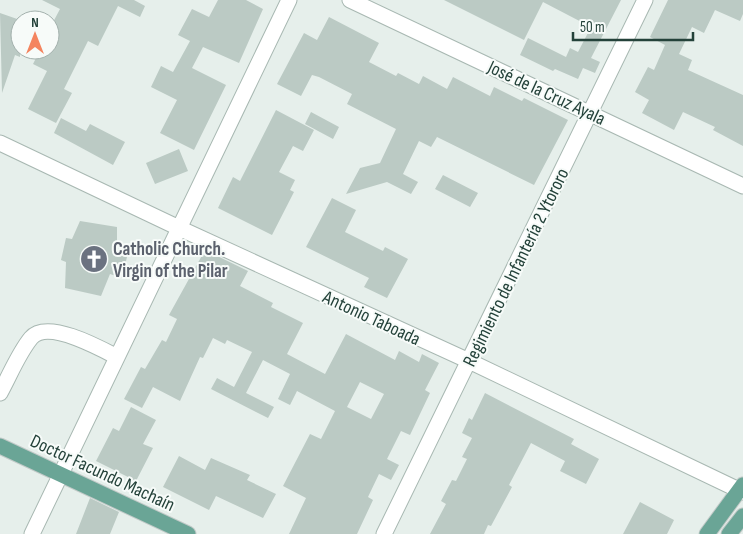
<svg xmlns="http://www.w3.org/2000/svg" width="743" height="534" font-family="'Sofia Sans Condensed',sans-serif">
	<style>
		.building { fill: #bbcac4; fill-rule: evenodd }
		.lines { fill: none; stroke-linecap: round; stroke-linejoin: round }
		.minor-casing { stroke: #a8b8b2; stroke-width: 17 }
		.major-casing { stroke: #c2cac8; stroke-width: 17 }
		.minor { stroke: #fff; stroke-width: 15 }
		.major { stroke: #6aa596; stroke-width: 15 }
		.labels { text-anchor: middle; stroke-width: 4; stroke-linejoin: round; paint-order: stroke }
		.street-label { font-size: 19px; fill: #24423a; stroke: #f7fbf9 }
		.worship-label { font-size: 19px; font-weight: bold; fill: #5b616d; stroke: #f7fbf9; text-anchor: start }
	</style>
	<rect width="100%" height="100%" fill="#e6efeb"/>
	<path class="building" d="M 42,0 L 134,0 L 145,6 L 140,17 L 118,6 L 98,46 L 88,41 L 64,89 L 72,93 L 56,123 L 28,109 L 47,71 L 33,64 L 40,50 L 50,50 L 50,28 L 60,9 Z
		M 218,0 L 246,0 L 263,9 L 239,63 L 203,47 L 192,68 L 226,85 L 194,150 L 160,133 L 177,100 L 151,87 L 161,66 L 173,72 L 190,41 L 178,35 L 192,9 L 209,17 Z
		M 444,0 L 621,0 L 591,58 L 600,62 L 595,73 L 583,68 L 578,79 L 555,69 L 553,71 L 520,55 L 528,38 L 566,57 L 570,48 L 578,52 L 591,27 L 543,2 L 524,40 Z
		M 668,0 L 743,0 L 743,14 L 740,21 L 715,10 L 704,33 L 692,27 L 679,54 L 692,60 L 688,70 L 743,95 L 743,146 L 713,130 L 715,127 L 683,112 L 674,130 L 642,113 L 649,100 L 635,92 L 648,67 L 654,70 L 665,45 L 650,37 Z
		M 0,13 L 20,20 L 20,57 L 15,55 L 2,93 Z
		M 329,17 L 379,43 L 369,62 L 396,76 L 398,73 L 419,84 L 423,76 L 447,89 L 453,77 L 490,96 L 494,87 L 522,101 L 524,98 L 568,120 L 534,185 L 437,137 L 431,147 L 419,141 L 403,174 L 418,182 L 411,194 L 387,182 L 346,194 L 360,168 L 380,163 L 396,129 L 347,104 L 352,94 L 319,77 L 312,75 L 301,96 L 277,84 L 304,33 L 317,40 Z
		M 276,110 L 314,130 L 303,151 L 293,146 L 279,172 L 295,180 L 290,190 L 294,192 L 272,235 L 218,208 L 233,177 L 240,181 Z
		M 311,112 L 339,127 L 333,139 L 305,124 Z
		M 61,118 L 86,131 L 90,124 L 125,142 L 113,165 L 54,133 Z
		M 179,149 L 188,171 L 155,184 L 146,163 Z
		M 443,175 L 478,193 L 470,207 L 435,189 Z
		M 332,198 L 356,210 L 345,232 L 383,251 L 385,247 L 408,259 L 387,298 L 364,287 L 369,278 L 306,247 Z
		M 80,221 L 117,227 L 117,255 L 127,257 L 122,278 L 110,274 L 101,296 L 65,288 L 66,262 L 61,260 L 66,238 L 72,239 Z
		M 205,250 L 248,271 L 240,286 L 273,303 L 271,307 L 303,323 L 287,354 L 325,374 L 346,334 L 395,360 L 399,351 L 419,362 L 422,354 L 439,363 L 425,390 L 430,393 L 410,435 L 401,431 L 387,459 L 399,465 L 391,480 L 379,474 L 368,497 L 373,500 L 357,534 L 289,534 L 306,498 L 283,486 L 310,434 L 321,439 L 335,411 L 297,391 L 290,405 L 278,399 L 290,374 L 263,360 L 246,393 L 274,407 L 268,418 L 211,389 L 217,378 L 234,387 L 252,352 L 227,340 L 225,344 L 213,338 L 203,358 L 200,357 L 180,401 L 153,387 L 142,408 L 124,399 L 141,367 L 145,369 L 162,340 L 166,342 L 177,319 L 169,315 ZM 360,382 L 384,394 L 371,419 L 347,407 Z
		M 485,393 L 574,439 L 571,444 L 599,459 L 586,484 L 560,471 L 565,461 L 531,443 L 509,485 L 512,487 L 491,526 L 488,525 L 484,534 L 430,534 L 446,504 L 441,501 L 452,480 L 456,481 L 467,459 L 462,457 L 472,438 L 462,433 L 469,418 L 472,420 Z
		M 131,407 L 156,420 L 143,444 L 153,448 L 136,481 L 96,461 L 113,428 L 119,431 Z
		M 179,456 L 205,470 L 211,458 L 250,475 L 247,480 L 276,494 L 263,518 L 216,496 L 209,510 L 163,487 Z
		M 90,498 L 119,512 L 110,534 L 76,534 Z
		M 640,502 L 674,520 L 667,534 L 623,534 Z"/>
	<g class="lines">
		<g class="minor-casing">
			<path id="minor" d="M 350,0 L 743,186
				M 0,143 L 179,228 L 469,361 L 743,492
				M 0,393 C 10,375 18,354 31,338 C 47,319 100,348 117,357
				M 32,534 L 289,0
				M 384,534 L 645,0"/>
		</g>
		<g class="major-casing">
			<path id="major" d="M 0,446 L 188,534
				M 707,534 L 743,485
				M 729,534 L 743,516"/>
		</g>
		<use href="#minor" class="minor"/>
		<use href="#major" class="major"/>
	</g>
	<defs>
		<g id="church-disc" transform="scale(1.4375)"><circle r="9.5" fill="#6b7280" stroke="#f7fbf9"/><path d="M-1.2-6h2.4v3.5h3.3v2.4h-3.3V6h-2.4V-.1h-3.3v-2.4h3.3Z" fill="#fff"/></g>
	</defs>
	<g fill-rule="evenodd">
		<use href="#church-disc" x="94" y="259"/>
	</g>
	<g class="labels">
		<g class="street-label">
			<text transform="translate(547 92) rotate(25)" y="7">José de la Cruz Ayala</text>
			<text transform="translate(515 267) rotate(-64)" y="7">Regimiento de Infantería 2 Ytororo</text>
			<text transform="translate(372 317) rotate(25)" y="7">Antonio Taboada</text>
			<text transform="translate(103 472) rotate(25)" y="7">Doctor Facundo Machaín</text>
		</g>
		<g class="worship-label">
			<text x="113" y="255">Catholic Church.<tspan x="113" dy="22">Virgin of the Pilar</tspan></text>
		</g>
	</g>
	<g transform="translate(35 35)"><circle r="24" fill="#f7fbf9" stroke="#a3b1ad"/>
	<path d="M0-4L9 19L0 12L-9 19Z" fill="#f4845f"/>
	<text y="-8" font-size="14" font-weight="bold" text-anchor="middle" fill="#24423a">N</text>
	</g>
	<path d="M573 32v8h120v-8" fill="none" stroke="#24423a" stroke-width="2.5"/>
	<text x="580" y="32" font-size="15" fill="#24423a" stroke="#f7fbf9" stroke-width="4" paint-order="stroke">50 m</text>
</svg>
